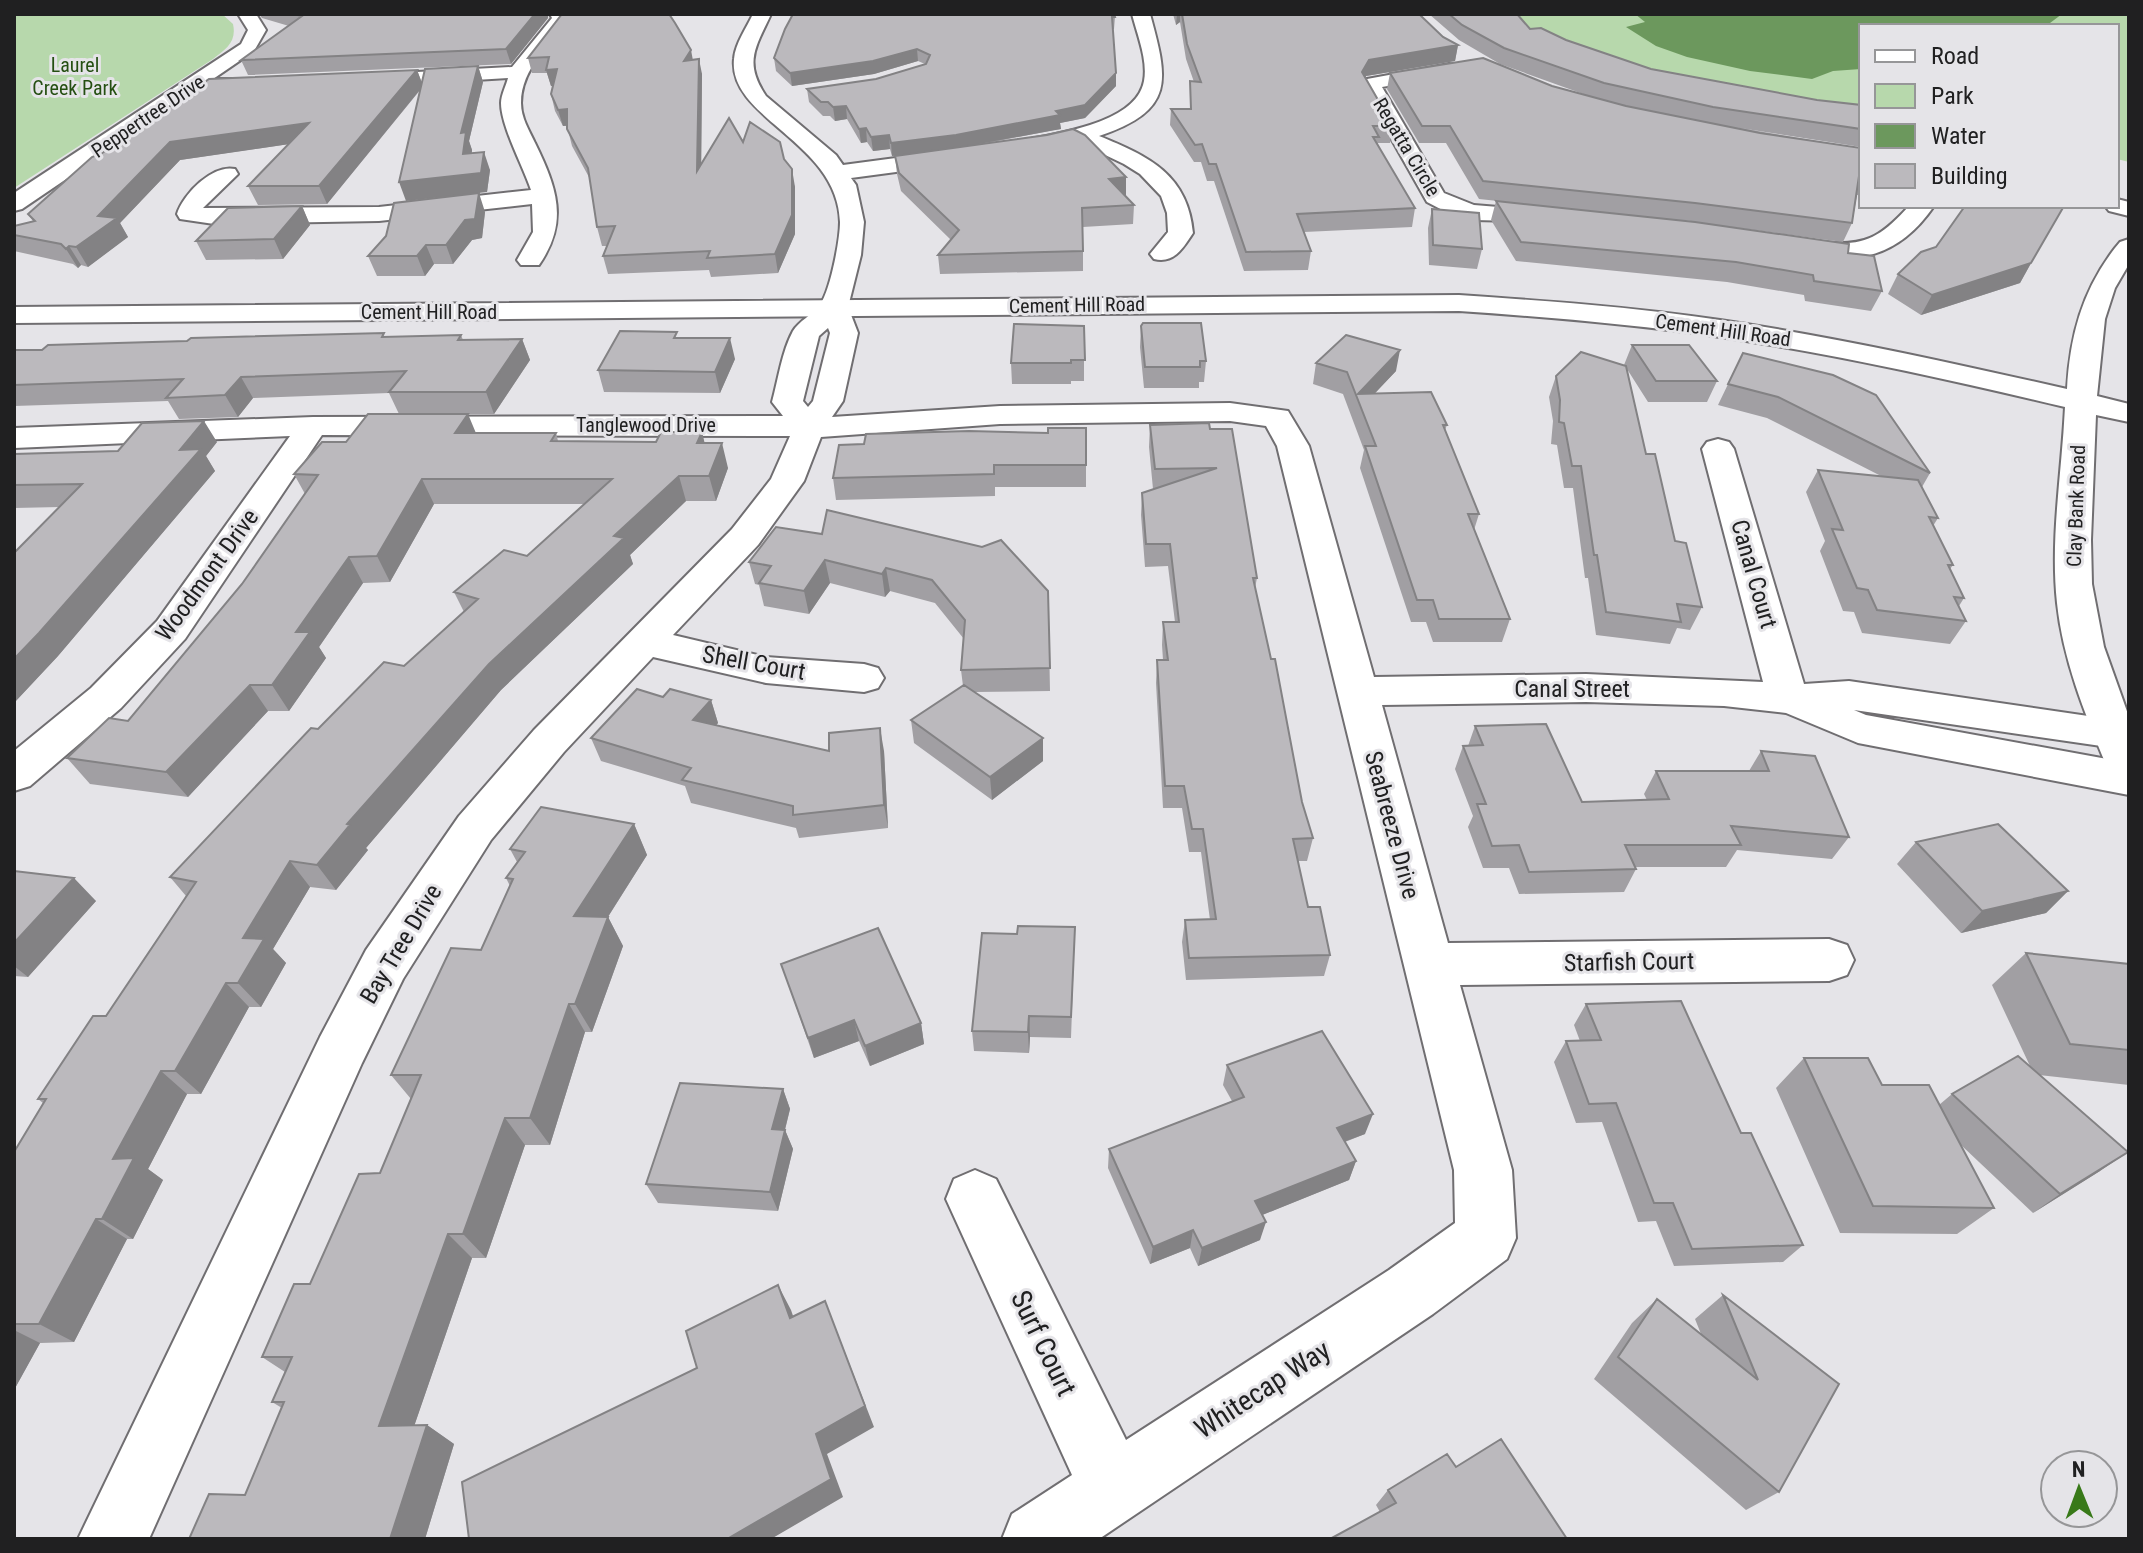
<svg xmlns="http://www.w3.org/2000/svg" width="2143" height="1553" font-family="'Roboto Condensed',sans-serif">
	<style>
		.green { fill: #b7d8ac }
		.water { fill: #6c985d }
		.lines { fill: none; stroke-linecap: round; stroke-linejoin: round }
		.minor-casing { stroke: #706e71; stroke-width: 4 }
		.tertiary-casing { stroke: #706e71; stroke-width: 4 }
		.minor { fill: #fff; fill-rule: evenodd }
		.tertiary { fill: #fff; fill-rule: evenodd }
		.wall { fill: #a19fa3 }
		.shaded-wall { fill: #838284 }
		.building { fill: #bbb9bd; stroke: #838284; stroke-width: 2 }
		.labels { text-anchor: middle; stroke-width: 6; stroke-linejoin: round; paint-order: stroke }
		.far-park-label { font-size: 20px; fill: #254f12; stroke: #e5e4e8 }
		.far-street-label { font-size: 20px; fill: #202021; stroke: #e5e4e8 }
		.street-label { font-size: 24px; fill: #202021; stroke: #e5e4e8 }
		.near-street-label { font-size: 28px; fill: #202021; stroke: #e5e4e8 }
	</style>
	<rect width="100%" height="100%" fill="#e5e4e8"/>
	<path class="green" d="M 14,14 L 222,14 L 233,24 C 237,42 226,49 213,59 L 14,188 Z
		M 1517,14 L 2129,14 L 2129,162 L 2117,159 L 2117,26 L 1861,26 L 1861,115 L 1752,100 L 1547,41 L 1527,28 Z"/>
	<path class="water" d="M 1635,14 L 2062,14 L 2046,26 L 1861,26 L 1861,69 L 1833,71 L 1812,79 L 1750,71 L 1687,57 L 1656,46 L 1626,27 L 1645,22 Z"/>
	<g class="lines">
		<g class="minor-casing">
			<path id="minor" d="M 238,14 L 256,14 L 266,30 L 254,51 L 213,79 L 260,79 L 267,81 L 270,85 L 267,89 L 196,91 L 22,209 L 14,211 L 14,193 L 241,44 L 248,30 Z
				M 550,14 L 568,14 L 570,18 C 551,44 521,68 521,103 C 521,118 529,130 535,143 C 557,188 569,222 539,265 L 521,265 L 517,260 L 533,232 L 532,204 L 379,221 L 214,224 L 180,219 L 177,214 C 183,194 213,164 235,169 L 238,174 L 203,208 L 379,207 L 531,190 C 523,166 501,126 501,103 C 501,95 506,86 508,78 L 361,87 L 351,81 L 361,75 L 512,67 L 552,18 Z
				M 753,14 L 771,14 C 756,47 743,62 766,96 L 836,155 L 843,165 L 956,150 L 967,157 L 956,164 L 851,178 L 856,185 L 864,222 L 861,255 L 848,307 L 858,333 L 843,401 L 832,417 L 1000,406 L 1230,403 L 1288,411 L 1309,446 L 1374,677 L 1586,674 L 1763,682 L 1702,449 L 1707,442 L 1718,439 L 1729,442 L 1734,449 L 1804,684 L 1849,681 L 2129,722 L 2129,744 L 2115,748 L 1854,710 L 1866,715 L 2129,763 L 2129,795 L 1858,743 L 1786,713 L 1724,706 L 1586,702 L 1382,705 L 1448,943 L 1829,939 L 1847,945 L 1854,960 L 1847,975 L 1829,981 L 1460,985 L 1512,1170 L 1516,1238 L 1507,1259 L 1433,1314 L 1099,1539 L 1002,1539 L 1012,1514 L 1072,1475 L 946,1199 L 954,1179 L 975,1170 L 996,1179 L 1126,1440 L 1389,1270 L 1455,1223 L 1454,1170 L 1277,446 L 1266,426 L 1230,421 L 1000,424 L 821,437 L 804,481 L 758,545 L 673,635 L 766,657 L 864,664 L 878,668 L 884,678 L 878,688 L 864,692 L 766,683 L 653,657 L 564,752 L 491,840 L 403,979 L 362,1063 L 149,1539 L 78,1539 L 320,1037 L 366,950 L 459,816 L 534,730 L 732,529 L 771,479 L 790,436 L 322,435 L 185,639 L 121,708 L 30,786 L 14,791 L 14,751 L 91,688 L 157,621 L 290,436 L 14,448 L 14,428 L 313,417 L 783,416 L 772,402 C 778,380 782,351 793,331 C 799,321 812,315 819,306 C 830,293 840,240 840,222 C 838,141 728,119 734,59 C 735,44 747,27 753,14 ZM 828,328 L 830,333 L 813,401 L 808,407 L 803,401 L 819,336 Z
				M 1132,14 L 1150,14 C 1168,80 1176,110 1099,136 C 1149,156 1188,175 1193,233 C 1183,248 1174,264 1154,259 L 1150,254 L 1168,232 L 1167,213 L 1161,196 L 1140,174 L 1124,164 L 1078,142 L 1024,154 L 1013,147 L 1016,142 C 1051,134 1136,125 1144,81 C 1148,60 1137,34 1132,14 Z
				M 1449,64 L 1456,66 L 1459,70 L 1456,74 L 1382,87 L 1444,193 L 1474,205 L 1560,212 L 1563,217 L 1560,222 L 1474,220 L 1450,214 L 1427,202 L 1362,87 L 1367,79 Z
				M 2117,199 L 2129,202 L 2129,216 L 2109,211 L 2105,206 L 2117,206 Z
				M 1909,206 L 1934,206 C 1894,264 1846,266 1782,250 L 1778,245 L 1782,240 C 1795,236 1807,240 1820,242 C 1864,247 1880,238 1909,206 Z"/>
		</g>
		<g class="tertiary-casing">
			<path id="tertiary" d="M 2129,239 L 2129,264 L 2115,288 L 2105,319 L 2097,396 L 2129,404 L 2129,422 L 2096,415 L 2091,540 L 2092,584 L 2104,647 L 2129,717 L 2129,783 L 2114,778 L 2107,767 C 2085,714 2063,660 2057,603 C 2050,538 2062,472 2065,407 C 1951,380 1836,354 1720,337 C 1633,324 1546,317 1459,311 L 14,323 L 14,307 L 1459,295 C 1546,301 1633,307 1720,320 C 1837,337 1952,363 2067,389 C 2070,336 2082,291 2115,248 L 2120,242 Z"/>
		</g>
		<use href="#minor" class="minor"/>
		<use href="#tertiary" class="tertiary"/>
	</g>
	<path class="wall" d="M 259,14 L 548,14 L 548,18 L 511,64 L 248,75 L 241,60 L 289,26 L 262,18 Z
		M 562,14 L 693,60 L 702,74 L 701,164 L 743,142 L 784,159 L 795,187 L 795,234 L 778,273 L 711,277 L 709,270 L 608,274 L 603,256 L 607,246 L 602,246 L 597,227 L 590,179 L 572,146 L 567,126 L 563,126 L 555,111 L 551,94 L 553,86 L 551,86 L 547,73 L 532,73 L 528,58 Z
		M 1173,14 L 1419,14 L 1443,37 L 1458,45 L 1455,61 L 1366,76 L 1365,78 L 1393,126 L 1390,143 L 1378,143 L 1378,146 L 1415,208 L 1412,227 L 1304,232 L 1311,251 L 1308,270 L 1244,271 L 1214,181 L 1207,181 L 1201,162 L 1194,162 L 1170,125 L 1171,109 L 1190,109 L 1190,81 L 1194,82 L 1186,59 L 1180,22 L 1176,25 Z
		M 1429,14 L 1517,14 L 1530,29 L 1651,69 L 1817,100 L 1861,105 L 1861,147 L 1733,127 L 1861,148 L 1861,195 L 1857,195 L 1852,223 L 1843,242 L 1709,224 L 1848,253 L 1882,291 L 1871,311 L 1805,301 L 1804,295 L 1727,282 L 1516,261 L 1491,220 L 1496,201 L 1691,221 L 1479,199 L 1446,143 L 1419,143 L 1387,89 L 1390,73 L 1552,86 L 1586,95 L 1500,64 L 1459,40 Z
		M 1115,17 L 1114,29 L 1113,29 L 1116,73 L 1116,86 L 1085,118 L 1060,123 L 1061,129 L 1054,130 L 973,146 L 1126,177 L 1125,196 L 1134,205 L 1133,224 L 1083,227 L 1083,271 L 940,274 L 938,255 L 951,240 L 901,191 L 897,174 L 895,156 L 909,154 L 892,156 L 890,149 L 873,151 L 867,142 L 861,143 L 847,119 L 835,121 L 830,116 L 823,116 L 809,102 L 807,89 L 876,79 L 925,64 L 918,61 L 874,74 L 792,86 L 776,71 L 774,58 Z
		M 478,66 L 483,82 L 469,141 L 472,150 L 472,153 L 490,170 L 487,192 L 421,89 L 327,204 L 258,205 L 248,186 L 289,144 L 180,160 L 120,223 L 128,237 L 88,267 L 81,265 L 78,268 L 73,264 L 14,251 L 14,226 L 33,221 L 28,214 L 417,70 L 422,83 Z
		M 302,206 L 310,225 L 283,259 L 206,260 L 196,241 Z
		M 1432,209 L 1482,249 L 1477,269 L 1429,265 L 1428,228 Z
		M 485,212 L 482,238 L 472,240 L 453,264 L 434,264 L 425,276 L 377,276 L 368,256 Z
		M 2057,217 L 2020,283 L 1921,315 L 1888,294 L 1898,274 L 1936,247 Z
		M 1084,326 L 1084,381 L 1071,381 L 1071,384 L 1012,384 L 1011,363 Z
		M 1141,326 L 1206,361 L 1204,382 L 1199,382 L 1199,388 L 1144,388 L 1140,347 Z
		M 461,335 L 463,340 L 522,339 L 530,360 L 494,414 L 439,414 L 476,433 L 556,433 L 558,441 L 656,442 L 702,432 L 704,443 L 728,468 L 716,501 L 686,501 L 630,555 L 633,564 L 501,690 L 366,848 L 368,850 L 336,890 L 310,887 L 273,949 L 286,963 L 261,1007 L 249,1007 L 201,1094 L 187,1094 L 148,1169 L 163,1180 L 133,1239 L 127,1239 L 74,1342 L 40,1343 L 14,1390 L 14,1152 L 43,1103 L 38,1099 L 106,1016 L 186,896 L 170,877 L 318,729 L 404,666 L 464,612 L 454,592 L 527,556 L 584,504 L 434,504 L 390,582 L 363,583 L 319,647 L 326,658 L 289,711 L 268,711 L 188,797 L 90,784 L 67,758 L 128,721 L 242,584 L 305,494 L 294,474 L 346,442 L 399,414 L 389,393 L 253,398 L 238,417 L 179,419 L 168,401 L 14,406 L 14,350 Z
		M 679,338 L 735,359 L 720,393 L 604,392 L 598,370 Z
		M 1632,345 L 1717,381 L 1707,402 L 1648,402 L 1627,369 L 1646,454 L 1675,541 L 1702,607 L 1690,630 L 1677,628 L 1670,644 L 1596,635 L 1588,578 L 1585,578 L 1573,488 L 1564,488 L 1557,445 L 1551,444 L 1553,421 L 1549,397 L 1556,376 L 1624,365 Z
		M 1743,353 L 1930,473 L 1922,487 L 1938,518 L 1933,526 L 1953,565 L 1950,569 L 1964,598 L 1959,606 L 1966,621 L 1950,644 L 1862,633 L 1854,612 L 1843,611 L 1820,551 L 1825,541 L 1806,492 L 1818,470 L 1881,476 L 1767,418 L 1718,405 Z
		M 1316,363 L 1396,371 L 1374,394 L 1447,425 L 1445,430 L 1479,514 L 1474,530 L 1510,619 L 1502,642 L 1433,642 L 1426,622 L 1411,622 L 1360,468 L 1364,450 L 1343,394 L 1313,384 Z
		M 1150,425 L 1210,429 L 1257,578 L 1255,588 L 1302,802 L 1313,838 L 1307,861 L 1298,861 L 1308,907 L 1330,955 L 1324,976 L 1186,980 L 1182,942 L 1185,920 L 1210,920 L 1201,852 L 1189,852 L 1182,808 L 1163,808 L 1156,683 L 1157,660 L 1163,660 L 1162,645 L 1163,622 L 1175,622 L 1168,566 L 1145,567 L 1141,515 L 1142,493 L 1153,489 L 1149,447 Z
		M 1086,428 L 1086,487 L 995,487 L 995,496 L 836,500 L 833,478 L 864,444 L 1048,433 Z
		M 217,442 L 206,456 L 215,471 L 58,656 L 14,703 L 14,553 L 60,507 L 14,508 L 14,454 L 118,451 Z
		M 776,527 L 1048,591 L 1050,691 L 975,692 L 1043,761 L 992,800 L 914,743 L 911,720 L 963,686 L 961,670 L 964,639 L 935,603 L 890,591 L 885,597 L 830,583 L 809,614 L 764,606 L 759,585 L 755,584 L 749,562 Z
		M 663,697 L 711,700 L 718,723 L 716,725 L 829,751 L 884,751 L 888,828 L 799,838 L 796,828 L 691,803 L 685,786 L 601,761 L 591,738 Z
		M 1475,726 L 1582,802 L 1647,800 L 1644,794 L 1656,771 L 1749,771 L 1761,751 L 1849,837 L 1832,859 L 1737,850 L 1726,867 L 1635,867 L 1636,869 L 1624,892 L 1519,894 L 1509,868 L 1483,868 L 1468,827 L 1473,816 L 1455,769 L 1463,746 L 1468,746 Z
		M 634,824 L 647,855 L 608,917 L 623,946 L 592,1032 L 585,1032 L 550,1145 L 525,1145 L 486,1258 L 472,1258 L 414,1426 L 427,1425 L 454,1444 L 425,1539 L 189,1539 L 245,1495 L 282,1408 L 272,1402 L 285,1372 L 262,1357 L 310,1284 L 380,1173 L 411,1099 L 391,1075 L 481,950 L 510,886 L 506,878 L 517,862 L 510,849 Z
		M 1916,842 L 2068,891 L 2046,913 L 1961,933 L 1897,864 Z
		M 14,871 L 96,901 L 28,977 L 14,976 Z
		M 1075,927 L 1071,1038 L 1030,1037 L 1029,1053 L 974,1051 L 972,1031 L 1017,934 Z
		M 2026,953 L 2129,964 L 2129,1085 L 2039,1075 L 2100,1171 L 2033,1213 L 1961,1145 L 1994,1208 L 1957,1234 L 1840,1233 L 1776,1088 L 1804,1058 L 1939,1105 L 1952,1094 L 2030,1066 L 1992,985 Z
		M 781,964 L 921,1023 L 924,1044 L 870,1066 L 859,1041 L 814,1058 Z
		M 1586,1004 L 1741,1133 L 1803,1245 L 1783,1262 L 1674,1266 L 1656,1221 L 1638,1222 L 1602,1122 L 1576,1123 L 1554,1062 L 1566,1041 L 1580,1041 L 1574,1025 Z
		M 1227,1065 L 1365,1134 L 1345,1142 L 1356,1161 L 1349,1180 L 1262,1215 L 1260,1240 L 1198,1266 L 1190,1248 L 1150,1264 L 1108,1168 L 1109,1149 L 1232,1101 L 1223,1085 Z
		M 783,1089 L 790,1109 L 785,1130 L 793,1149 L 778,1211 L 658,1203 L 646,1184 Z
		M 1723,1295 L 1839,1384 L 1779,1492 L 1746,1510 L 1594,1379 L 1632,1323 L 1657,1299 L 1701,1334 L 1695,1319 Z
		M 1456,1467 L 1380,1512 L 1376,1505 L 1388,1490 Z"/>
	<path class="shaded-wall" d="M 535,14 L 548,14 L 548,18 L 511,64 L 506,49 Z
		M 1177,14 L 1180,14 L 1180,22 L 1176,25 Z
		M 1458,45 L 1455,61 L 1366,76 L 1359,88 L 1362,72 L 1369,60 Z
		M 917,49 L 918,61 L 874,74 L 792,86 L 790,73 Z
		M 691,50 L 694,66 L 684,61 Z
		M 699,59 L 702,74 L 701,188 L 697,171 Z
		M 478,66 L 483,82 L 469,141 L 472,150 L 469,172 L 463,154 L 461,133 Z
		M 557,69 L 561,85 L 551,86 L 546,70 Z
		M 417,70 L 423,86 L 327,204 L 319,186 Z
		M 1116,73 L 1116,86 L 1085,118 L 1060,123 L 1061,129 L 957,148 L 892,156 L 891,143 L 1056,111 Z
		M 846,106 L 847,119 L 835,121 L 833,107 Z
		M 567,109 L 572,125 L 563,126 L 558,110 Z
		M 309,123 L 317,140 L 180,160 L 120,223 L 128,237 L 88,267 L 76,247 L 98,216 L 170,142 Z
		M 866,128 L 867,142 L 861,143 L 859,129 Z
		M 889,135 L 890,149 L 873,151 L 871,137 Z
		M 484,152 L 490,170 L 487,192 L 406,201 L 399,182 Z
		M 792,169 L 795,187 L 795,234 L 778,273 L 775,254 Z
		M 1126,177 L 1126,196 L 1109,198 L 1109,179 Z
		M 479,193 L 485,212 L 482,238 L 472,240 L 453,264 L 446,245 Z
		M 302,206 L 310,225 L 283,259 L 274,239 Z
		M 426,245 L 434,264 L 425,276 L 417,256 Z
		M 69,246 L 81,265 L 78,268 L 66,249 Z
		M 2031,263 L 2020,283 L 1921,315 L 1932,295 Z
		M 730,338 L 735,359 L 720,393 L 715,372 Z
		M 522,339 L 530,360 L 494,414 L 486,392 Z
		M 1400,350 L 1396,371 L 1361,408 L 1358,394 Z
		M 241,377 L 253,398 L 238,417 L 225,395 Z
		M 468,414 L 478,438 L 455,433 Z
		M 204,421 L 217,442 L 206,456 L 215,471 L 58,656 L 14,703 L 14,659 Z
		M 702,432 L 708,457 L 697,443 Z
		M 722,443 L 728,468 L 716,501 L 709,476 Z
		M 679,476 L 686,501 L 630,555 L 633,564 L 501,690 L 366,848 L 368,850 L 336,890 L 317,865 L 347,824 L 489,664 L 614,536 Z
		M 422,479 L 434,504 L 390,582 L 377,556 Z
		M 349,557 L 363,583 L 319,647 L 326,658 L 289,711 L 272,685 L 296,632 Z
		M 825,560 L 830,583 L 809,614 L 804,591 Z
		M 886,568 L 890,591 L 885,597 L 882,574 Z
		M 250,685 L 268,711 L 188,797 L 166,772 Z
		M 711,700 L 718,723 L 701,743 L 693,720 Z
		M 880,728 L 884,751 L 888,828 L 884,805 Z
		M 1043,738 L 1043,761 L 992,800 L 990,777 Z
		M 634,824 L 647,855 L 590,945 L 574,916 Z
		M 290,861 L 310,887 L 273,949 L 286,963 L 261,1007 L 238,983 L 243,938 Z
		M 74,878 L 96,901 L 28,977 L 14,966 L 14,943 Z
		M 2068,891 L 2046,913 L 1961,933 L 1982,911 Z
		M 608,917 L 623,946 L 592,1032 L 575,1004 Z
		M 226,983 L 249,1007 L 201,1094 L 175,1071 Z
		M 569,1004 L 585,1032 L 550,1145 L 530,1118 Z
		M 1029,1016 L 1030,1037 L 1029,1053 L 1028,1032 Z
		M 854,1020 L 859,1041 L 814,1058 L 808,1038 Z
		M 921,1023 L 924,1044 L 870,1066 L 865,1046 Z
		M 161,1071 L 187,1094 L 148,1169 L 163,1180 L 133,1239 L 102,1219 L 113,1159 Z
		M 783,1089 L 790,1109 L 780,1149 L 772,1129 Z
		M 1373,1114 L 1365,1134 L 1330,1147 L 1337,1128 Z
		M 505,1118 L 525,1145 L 486,1258 L 463,1234 Z
		M 785,1130 L 793,1149 L 778,1211 L 770,1192 Z
		M 2128,1152 L 2100,1171 L 2033,1213 L 2060,1194 Z
		M 1356,1161 L 1349,1180 L 1250,1220 L 1255,1201 Z
		M 96,1219 L 127,1239 L 74,1342 L 39,1324 Z
		M 1266,1222 L 1260,1240 L 1198,1266 L 1202,1248 Z
		M 1193,1230 L 1190,1248 L 1150,1264 L 1153,1247 Z
		M 448,1234 L 472,1258 L 408,1444 L 379,1426 Z
		M 778,1285 L 791,1310 L 802,1342 L 790,1318 Z
		M 825,1301 L 874,1427 L 827,1454 L 843,1497 L 771,1539 L 727,1539 L 816,1434 Z
		M 14,1330 L 40,1343 L 14,1390 Z
		M 427,1425 L 454,1444 L 425,1539 L 390,1539 Z"/>
	<path class="building" d="M 293,14 L 535,14 L 506,49 L 241,60 L 302,16 Z
		M 562,14 L 669,14 L 675,23 L 691,50 L 684,61 L 699,59 L 697,171 L 729,118 L 743,142 L 750,122 L 780,142 L 784,159 L 792,169 L 792,215 L 775,254 L 707,258 L 710,251 L 603,256 L 615,226 L 597,227 L 588,168 L 567,129 L 567,109 L 558,110 L 551,94 L 557,69 L 546,70 L 549,57 L 528,58 Z
		M 793,14 L 1114,14 L 1115,17 L 1112,17 L 1116,73 L 1085,105 L 1056,111 L 1060,115 L 956,135 L 891,143 L 889,135 L 871,137 L 866,128 L 859,129 L 846,106 L 833,107 L 828,102 L 821,102 L 807,89 L 876,79 L 926,64 L 930,55 L 917,49 L 873,61 L 790,73 L 774,58 L 785,29 Z
		M 1182,14 L 1419,14 L 1443,37 L 1458,45 L 1369,60 L 1362,72 L 1393,126 L 1373,126 L 1379,137 L 1373,137 L 1415,208 L 1297,214 L 1311,251 L 1246,252 L 1216,164 L 1209,164 L 1202,144 L 1195,145 L 1171,109 L 1191,109 L 1190,81 L 1201,82 L 1187,44 Z
		M 1449,14 L 1517,14 L 1530,29 L 1541,28 L 1566,40 L 1651,69 L 1817,100 L 1861,105 L 1861,129 L 1713,107 L 1604,83 L 1504,48 L 1462,25 Z
		M 1483,58 L 1552,86 L 1626,106 L 1760,133 L 1861,148 L 1861,176 L 1859,176 L 1852,223 L 1695,203 L 1483,181 L 1450,126 L 1422,126 L 1390,73 Z
		M 478,66 L 461,133 L 466,132 L 463,154 L 484,152 L 481,173 L 399,182 L 425,69 Z
		M 417,70 L 319,186 L 248,186 L 309,123 L 170,142 L 98,216 L 117,218 L 76,247 L 69,246 L 66,249 L 61,244 L 14,235 L 14,226 L 35,221 L 28,214 L 92,157 L 102,153 L 209,79 Z
		M 1073,129 L 1085,135 L 1126,177 L 1109,179 L 1134,205 L 1082,208 L 1083,251 L 938,255 L 959,230 L 899,173 L 895,156 L 1047,135 Z
		M 479,193 L 475,219 L 465,220 L 446,245 L 426,245 L 417,256 L 368,256 L 386,236 L 394,203 Z
		M 1496,201 L 1695,222 L 1849,244 L 1848,253 L 1874,256 L 1882,291 L 1814,281 L 1813,275 L 1736,262 L 1521,242 Z
		M 302,206 L 274,239 L 196,241 L 228,208 Z
		M 1965,206 L 2064,206 L 2031,263 L 1932,295 L 1898,274 L 1921,252 L 1936,247 Z
		M 1432,209 L 1479,213 L 1482,249 L 1433,245 Z
		M 1143,323 L 1201,323 L 1206,361 L 1200,361 L 1200,367 L 1145,367 L 1141,326 Z
		M 1014,324 L 1084,326 L 1085,360 L 1071,360 L 1071,363 L 1011,363 Z
		M 620,331 L 677,332 L 674,338 L 730,338 L 715,372 L 598,370 Z
		M 384,333 L 382,337 L 461,335 L 458,340 L 522,339 L 486,392 L 389,392 L 406,371 L 241,377 L 225,395 L 166,398 L 183,379 L 14,385 L 14,350 L 42,350 L 48,345 L 187,341 L 191,338 Z
		M 1346,335 L 1400,350 L 1358,394 L 1431,392 L 1447,425 L 1443,425 L 1479,514 L 1468,514 L 1510,619 L 1439,619 L 1433,600 L 1417,600 L 1365,446 L 1376,446 L 1347,372 L 1316,363 Z
		M 1632,345 L 1689,345 L 1717,381 L 1656,381 Z
		M 1581,352 L 1626,366 L 1646,454 L 1655,454 L 1675,541 L 1686,543 L 1702,607 L 1677,604 L 1681,622 L 1606,612 L 1597,555 L 1594,555 L 1581,466 L 1572,466 L 1564,423 L 1559,422 L 1560,400 L 1556,376 Z
		M 1743,353 L 1833,375 L 1876,395 L 1930,473 L 1778,397 L 1728,384 Z
		M 368,414 L 468,414 L 455,433 L 556,433 L 551,441 L 656,442 L 661,432 L 702,432 L 697,443 L 722,443 L 709,476 L 679,476 L 614,536 L 624,538 L 489,664 L 347,824 L 350,825 L 317,865 L 290,861 L 243,938 L 264,939 L 238,983 L 226,983 L 175,1071 L 161,1071 L 113,1159 L 134,1158 L 102,1219 L 96,1219 L 39,1324 L 14,1324 L 14,1152 L 46,1099 L 38,1099 L 93,1016 L 106,1016 L 196,882 L 170,877 L 311,728 L 318,729 L 384,662 L 404,666 L 478,599 L 454,592 L 504,550 L 527,556 L 612,479 L 422,479 L 377,556 L 349,557 L 296,632 L 310,632 L 272,685 L 250,685 L 166,772 L 67,758 L 109,718 L 128,721 L 242,584 L 318,475 L 294,474 L 322,442 L 346,442 Z
		M 204,421 L 180,450 L 201,449 L 39,633 L 14,659 L 14,553 L 82,484 L 14,485 L 14,454 L 118,451 L 142,423 Z
		M 1209,423 L 1210,429 L 1232,429 L 1257,578 L 1253,578 L 1271,659 L 1275,659 L 1302,802 L 1313,838 L 1293,839 L 1308,907 L 1320,907 L 1330,955 L 1189,958 L 1185,920 L 1216,919 L 1203,829 L 1192,829 L 1184,786 L 1165,786 L 1157,660 L 1168,660 L 1163,622 L 1179,622 L 1170,544 L 1146,544 L 1142,493 L 1217,468 L 1155,469 L 1150,425 Z
		M 1048,428 L 1086,428 L 1086,465 L 994,465 L 994,474 L 833,478 L 839,445 L 864,444 L 866,434 L 969,431 L 1048,433 Z
		M 1818,470 L 1918,480 L 1938,518 L 1929,517 L 1953,565 L 1948,565 L 1964,598 L 1954,597 L 1966,621 L 1877,610 L 1868,590 L 1857,588 L 1832,529 L 1843,530 Z
		M 827,510 L 982,547 L 1001,540 L 1048,591 L 1050,668 L 961,670 L 965,620 L 932,580 L 886,568 L 882,574 L 825,560 L 804,591 L 759,583 L 771,566 L 749,562 L 776,527 L 822,534 Z
		M 964,685 L 1043,738 L 990,777 L 911,720 Z
		M 637,689 L 663,697 L 670,689 L 711,700 L 693,720 L 829,751 L 829,733 L 880,728 L 884,805 L 793,815 L 793,806 L 682,780 L 691,768 L 591,738 Z
		M 1546,724 L 1582,802 L 1669,799 L 1656,771 L 1769,771 L 1761,751 L 1815,756 L 1849,837 L 1731,826 L 1741,845 L 1625,845 L 1636,869 L 1529,872 L 1519,845 L 1492,846 L 1477,804 L 1486,804 L 1463,746 L 1483,745 L 1475,726 Z
		M 541,807 L 634,824 L 574,916 L 608,917 L 575,1004 L 569,1004 L 530,1118 L 505,1118 L 463,1234 L 448,1234 L 379,1426 L 427,1425 L 390,1539 L 189,1539 L 209,1494 L 245,1495 L 284,1402 L 272,1402 L 292,1357 L 262,1357 L 294,1284 L 310,1284 L 359,1174 L 380,1173 L 421,1075 L 391,1075 L 451,948 L 481,950 L 513,879 L 506,878 L 525,852 L 510,849 Z
		M 1998,824 L 2068,891 L 1982,911 L 1916,842 Z
		M 14,871 L 74,878 L 14,943 Z
		M 1018,926 L 1075,927 L 1071,1017 L 1029,1016 L 1028,1032 L 972,1031 L 982,933 L 1017,934 Z
		M 878,928 L 921,1023 L 865,1046 L 854,1020 L 808,1038 L 781,964 Z
		M 2026,953 L 2129,964 L 2129,1050 L 2070,1044 Z
		M 1681,1001 L 1741,1133 L 1751,1133 L 1803,1245 L 1692,1249 L 1673,1203 L 1654,1203 L 1616,1103 L 1589,1104 L 1566,1041 L 1601,1040 L 1586,1004 Z
		M 1322,1031 L 1373,1114 L 1337,1128 L 1356,1161 L 1255,1201 L 1266,1222 L 1202,1248 L 1193,1230 L 1153,1247 L 1109,1149 L 1244,1097 L 1227,1065 Z
		M 2018,1056 L 2128,1152 L 2060,1194 L 1952,1094 Z
		M 1804,1058 L 1868,1058 L 1882,1085 L 1929,1085 L 1994,1208 L 1873,1206 Z
		M 680,1083 L 783,1089 L 772,1129 L 785,1130 L 770,1192 L 646,1184 Z
		M 778,1285 L 790,1318 L 825,1301 L 865,1406 L 816,1434 L 831,1479 L 727,1539 L 469,1539 L 462,1482 L 697,1368 L 686,1331 Z
		M 1723,1295 L 1839,1384 L 1779,1492 L 1618,1357 L 1657,1299 L 1758,1380 Z
		M 1501,1439 L 1567,1539 L 1330,1539 L 1396,1503 L 1388,1490 L 1447,1454 L 1456,1467 Z"/>
	<g class="labels">
		<g class="far-park-label">
			<text x="75" y="72">Laurel<tspan x="75" dy="23">Creek Park</tspan></text>
		</g>
		<g class="far-street-label">
			<text transform="translate(148 116) rotate(-34)" y="7">Peppertree Drive</text>
			<text transform="translate(1407 147) rotate(59)" y="7">Regatta Circle</text>
			<text transform="translate(1077 305) rotate(-1)" y="7">Cement Hill Road</text>
			<text x="429" y="319">Cement Hill Road</text>
			<text transform="translate(1723 330) rotate(8)" y="7">Cement Hill Road</text>
			<text x="646" y="432">Tanglewood Drive</text>
			<text transform="translate(2076 506) rotate(-88)" y="7">Clay Bank Road</text>
		</g>
		<g class="street-label">
			<text transform="translate(1754 574) rotate(74)" y="8">Canal Court</text>
			<text transform="translate(207 575) rotate(-54)" y="8">Woodmont Drive</text>
			<text transform="translate(754 663) rotate(10)" y="8">Shell Court</text>
			<text x="1572" y="697">Canal Street</text>
			<text transform="translate(1392 825) rotate(75)" y="8">Seabreeze Drive</text>
			<text transform="translate(401 944) rotate(-59)" y="8">Bay Tree Drive</text>
			<text transform="translate(1629 962) rotate(-1)" y="8">Starfish Court</text>
		</g>
		<g class="near-street-label">
			<text transform="translate(1044 1343) rotate(64)" y="10">Surf Court</text>
			<text transform="translate(1262 1389) rotate(-33)" y="10">Whitecap Way</text>
		</g>
	</g>
	<rect width="2143" height="1553" fill="none" stroke="#202021" stroke-width="32"/>
	<rect x="1859" y="24" width="260" height="184" fill="#e5e4e8" stroke="#969698" stroke-width="2"/>
	<rect x="1875" y="50" width="40" height="12" fill="#ffffff" stroke="#969698" stroke-width="2"/>
	<text x="1931" y="64" font-size="24" fill="#202021">Road</text>
	<rect x="1875" y="84" width="40" height="24" fill="#b7d8ac" stroke="#969698" stroke-width="2"/>
	<text x="1931" y="104" font-size="24" fill="#202021">Park</text>
	<rect x="1875" y="124" width="40" height="24" fill="#6c985d" stroke="#969698" stroke-width="2"/>
	<text x="1931" y="144" font-size="24" fill="#202021">Water</text>
	<rect x="1875" y="164" width="40" height="24" fill="#bbb9bd" stroke="#969698" stroke-width="2"/>
	<text x="1931" y="184" font-size="24" fill="#202021">Building</text>
	<g transform="translate(2079 1489) rotate(359)"><circle r="38" fill="#e5e4e8" stroke="#969698" stroke-width="2"/>
	<path d="M0-6L14 30L0 20L-14 30Z" fill="#387919"/>
	<text y="-12" font-size="22" font-weight="bold" text-anchor="middle" fill="#202021">N</text>
	</g>
</svg>
